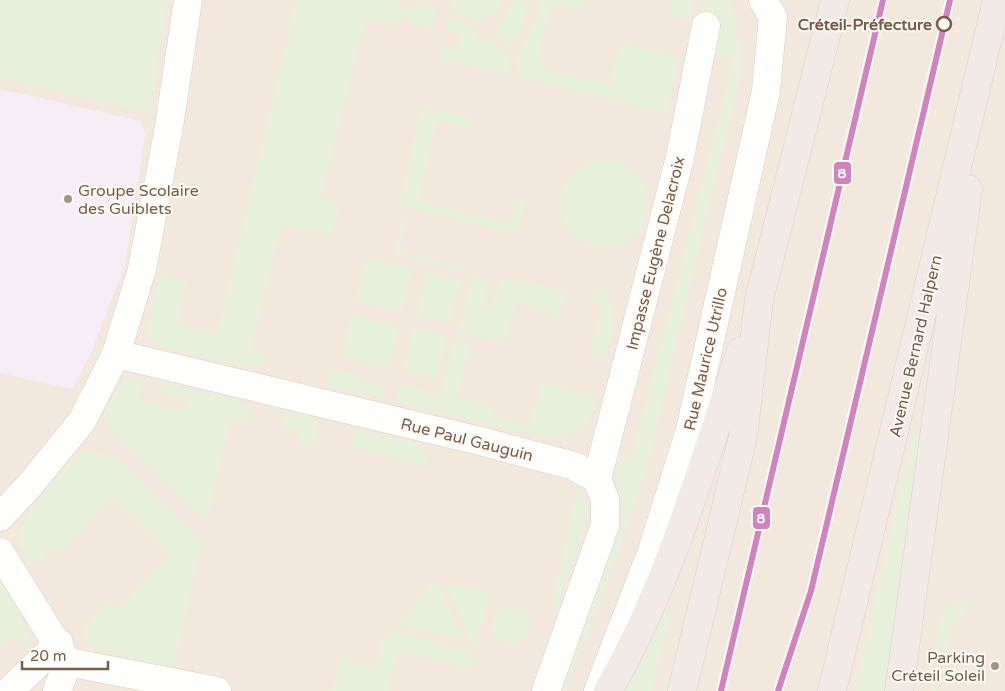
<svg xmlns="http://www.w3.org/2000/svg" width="1005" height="691" font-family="'Varela Round',sans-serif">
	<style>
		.residential { fill: #f2e8de }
		.education { fill: #f6eef6 }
		.green { fill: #e7f0db }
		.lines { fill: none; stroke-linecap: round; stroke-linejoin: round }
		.minor-casing { stroke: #d7d1cb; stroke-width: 29 }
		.highway-casing { stroke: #dad1cc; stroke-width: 29 }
		.minor { stroke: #fefefd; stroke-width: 28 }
		.highway { stroke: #f2eae7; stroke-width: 28 }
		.metro-1-casing { stroke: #fffaf3; stroke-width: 10 }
		.metro-1 { stroke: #d282be; stroke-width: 6 }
		.stop-dot { fill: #fffaf3; stroke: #7a5c4d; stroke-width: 2.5 }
		.poi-dot { fill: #a69286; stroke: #fffaf3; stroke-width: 2 }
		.labels { text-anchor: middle; stroke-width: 4; stroke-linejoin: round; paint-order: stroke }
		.stop-label { font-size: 16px; font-weight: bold; fill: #7a5c4d; stroke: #fffaf3; text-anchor: end }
		.poi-label { font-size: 16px; fill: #7a5c4d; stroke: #fffaf3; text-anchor: start }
		.street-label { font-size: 16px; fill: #7a5c4d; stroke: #fffaf3 }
		.line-badge { stroke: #fffaf3; stroke-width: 2 }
		.badge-label { font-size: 14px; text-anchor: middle; font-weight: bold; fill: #fff }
	</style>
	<rect width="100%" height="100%" fill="#f9f5f0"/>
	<path class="residential" d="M 0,0 L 1005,0 L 1005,691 L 0,691 Z"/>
	<path class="education" d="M 0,89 L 141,121 L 145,134 L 125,265 L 92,350 L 72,389 L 0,373 Z"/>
	<path class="green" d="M 0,0 L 167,0 L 150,113 L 0,77 Z
		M 296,0 L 395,0 L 398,5 L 416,7 L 420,1 L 432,3 L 435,16 L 431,27 L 413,26 L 414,20 L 401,17 L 397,26 L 366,19 L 321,198 L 341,204 L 332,235 L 281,226 L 250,352 L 268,357 C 260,367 256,368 244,367 L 156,344 L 147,339 L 146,332 L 160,275 L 187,281 L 178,324 L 217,334 Z
		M 452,0 L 502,0 L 499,8 L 478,22 L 450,10 Z
		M 515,0 L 528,1 L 521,31 L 510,46 L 494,34 Z
		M 537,0 L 585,0 L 585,4 L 588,5 L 587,12 L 552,3 L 538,59 L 543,60 L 541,69 L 609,85 L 621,42 L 680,57 L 666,113 L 518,77 L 517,55 L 530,34 L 532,23 L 536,23 L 540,4 L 537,3 Z
		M 671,0 L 695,0 L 690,20 L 671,16 L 672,12 L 668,11 Z
		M 703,0 L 729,0 C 739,27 741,53 739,81 L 645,476 L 589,631 L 563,691 L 559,691 L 623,522 C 622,500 614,479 617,457 L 631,460 L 734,59 L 711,53 L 719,23 L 699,18 Z
		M 448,19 L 463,22 L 477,31 L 474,37 L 478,41 L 484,37 L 509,54 L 509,75 L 439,58 L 442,47 L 458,51 L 461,34 L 445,30 Z
		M 421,107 L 473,118 L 470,128 L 437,120 L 419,201 L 509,224 L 515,200 L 525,203 L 517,234 L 399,205 Z
		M560 204a44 44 0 1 1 88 0a44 44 0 1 1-88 0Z
		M 402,218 L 406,219 L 399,251 L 463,266 L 463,270 L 394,254 Z
		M 366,257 L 412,268 L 402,312 L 355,301 Z
		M 427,272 L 460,280 L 450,323 L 416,316 Z
		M 473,275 L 489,279 L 483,305 L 492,307 L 500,276 L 565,291 L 558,320 L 551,318 L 552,313 L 516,302 L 505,343 L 458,332 Z
		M 596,290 L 605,292 C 620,314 612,334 605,358 L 589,354 L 602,307 L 591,303 Z
		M 352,315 L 399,326 L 389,368 L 342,357 Z
		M 412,329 L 447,337 L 437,379 L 403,371 Z
		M 454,339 L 471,344 L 456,398 L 493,407 L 491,417 L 529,426 L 542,382 L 596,396 C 591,422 579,439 550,438 L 396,402 L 400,385 L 441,394 Z
		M 329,369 L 360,376 L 359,381 L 386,387 L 384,398 L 326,386 Z
		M 133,377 L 144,378 L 137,400 L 185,411 L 188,399 L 160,392 L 161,382 L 237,400 C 247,406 252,411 250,423 L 231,419 L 207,522 L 127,446 L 103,419 L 105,409 L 125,379 Z
		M 299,409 C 317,413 318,432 318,447 L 298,443 L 299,431 L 279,426 L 286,414 Z
		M 363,431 L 416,443 L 427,459 L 426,466 L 358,449 L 349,445 L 356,432 Z
		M 914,433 L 921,433 L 885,691 L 854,691 Z
		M 87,451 L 114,456 L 203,541 L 173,670 L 102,651 L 85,642 L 83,630 L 107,601 L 117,610 L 170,554 L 113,497 L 57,556 L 49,550 L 38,563 L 27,559 L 21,548 L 19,533 L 24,518 L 70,462 Z
		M 578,487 L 584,499 L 588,516 L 558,605 L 556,610 L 550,610 Z
		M 435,579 L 464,640 L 397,625 Z
		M 0,581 L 18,606 L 29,640 L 25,647 L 13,636 L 0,650 Z
		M 444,582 L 490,592 L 476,651 Z
		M 972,600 L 953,627 L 935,686 L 938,691 L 932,691 L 937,638 L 944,608 Z
		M492 626a19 19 0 1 1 38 0a19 19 0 1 1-38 0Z
		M 666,609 L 671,611 L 652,691 L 624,691 Z
		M 392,631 L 467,650 L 474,660 L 471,670 L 398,650 L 388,691 L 332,691 L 340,658 L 375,666 L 381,642 Z"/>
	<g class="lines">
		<g class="minor-casing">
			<path id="minor" d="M 116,354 L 480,441 L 574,466 L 597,479 L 605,500 L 605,525 L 546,691
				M 597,479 L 680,157 L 706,26
				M 0,517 L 29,486 L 82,421 L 116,354 L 142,269 L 169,127 L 188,0
				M 0,552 L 68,662
				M 68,662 L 217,691
				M 9,691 L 59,643
				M 57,691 L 68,662
				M 598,691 L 652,551 L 690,430 L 766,91 L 773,17 L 763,0"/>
		</g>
		<g class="highway-casing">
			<path id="highway" d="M 608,691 C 669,586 702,466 741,351
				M 682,691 L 743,437 L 759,300 L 835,0
				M 832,691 L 997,0
				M 899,691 L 968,189"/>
		</g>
		<use href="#minor" class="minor"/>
		<use href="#highway" class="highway"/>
		<g class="metro-1-casing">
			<path id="metro-1" d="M 721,691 L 883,0
				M 778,691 L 811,591 L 950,0"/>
		</g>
		<use href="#metro-1" class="metro-1"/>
	</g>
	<circle class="stop-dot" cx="944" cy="24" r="7"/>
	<g class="poi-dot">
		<circle cx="68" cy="199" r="5"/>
		<circle cx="995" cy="666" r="5"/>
	</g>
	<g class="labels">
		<g class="stop-label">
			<text x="932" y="30">Créteil-Préfecture</text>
		</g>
		<g class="poi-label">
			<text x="78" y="196">Groupe Scolaire<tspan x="78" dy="18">des Guiblets</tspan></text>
			<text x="985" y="663" text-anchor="end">Parking<tspan x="985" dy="18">Créteil Soleil</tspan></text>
		</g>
		<g class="street-label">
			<text transform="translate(655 253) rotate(-76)" y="6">Impasse Eugène Delacroix</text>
			<text transform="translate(915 346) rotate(-77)" y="6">Avenue Bernard Halpern</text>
			<text transform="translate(705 359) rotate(-77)" y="6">Rue Maurice Utrillo</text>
			<text transform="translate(467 439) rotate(14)" y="6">Rue Paul Gauguin</text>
		</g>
	</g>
	<g class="line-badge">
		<rect x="833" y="161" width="19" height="24" rx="5" fill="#d282be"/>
		<rect x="752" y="506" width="19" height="24" rx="5" fill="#d282be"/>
	</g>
	<g class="badge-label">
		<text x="842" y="178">8</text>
		<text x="761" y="523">8</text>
	</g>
	<path d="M22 661v8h86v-8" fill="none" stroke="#7a5c4d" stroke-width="2.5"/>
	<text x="30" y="661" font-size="15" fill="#7a5c4d" stroke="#fffaf3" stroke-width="4" paint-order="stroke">20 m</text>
</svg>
